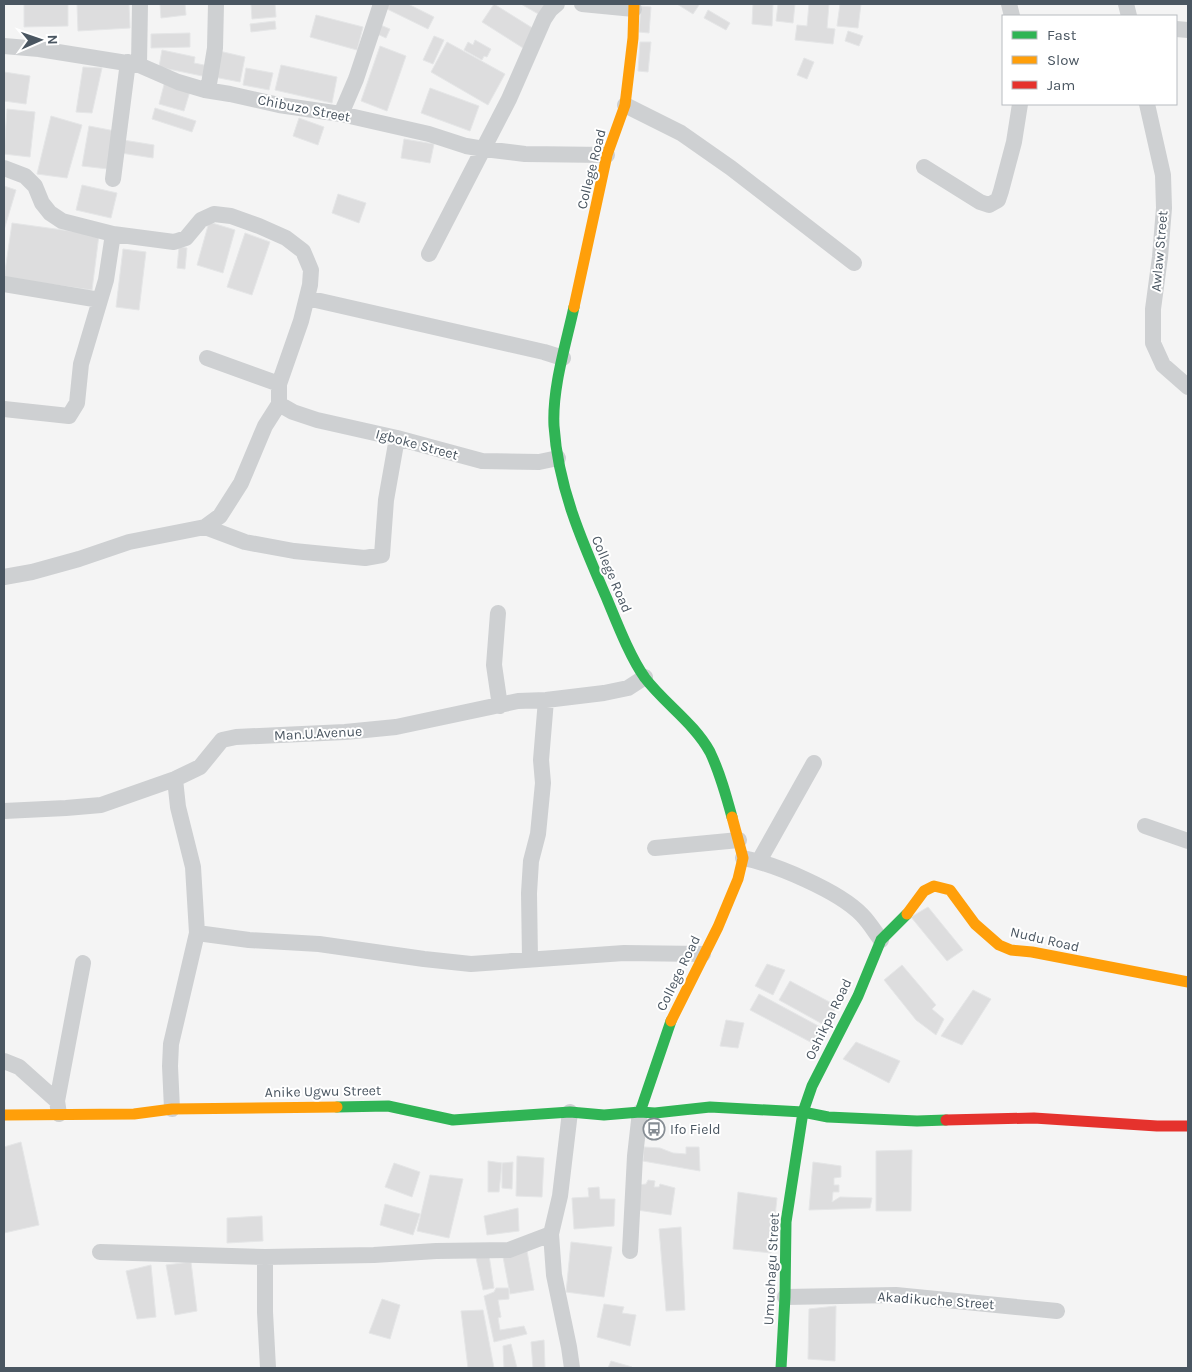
<svg xmlns="http://www.w3.org/2000/svg" width="1192" height="1372" font-family="Karla,sans-serif">
	<style>
		.building { fill: #ddddde; stroke: #e5e6e7 }
		.lines { fill: none; stroke-linecap: round; stroke-linejoin: round }
		.street { stroke: #ced0d2; stroke-width: 16 }
		.fast { stroke: #30b455; stroke-width: 11 }
		.slow { stroke: #ff9f0a; stroke-width: 11 }
		.jam { stroke: #e5322d; stroke-width: 11 }
		.labels { text-anchor: middle; stroke-width: 4; stroke-linejoin: round; paint-order: stroke }
		.street-label { font-size: 14px; fill: #4a5661; stroke: #fff }
		.poi-label { font-size: 14px; fill: #4a5661; stroke: #fff; text-anchor: start }
	</style>
	<rect width="100%" height="100%" fill="#f4f4f4"/>
	<path class="building" d="M 24,4 L 68,4 L 68,26 L 24,27 Z
		M 77,4 L 129,4 L 130,28 L 78,31 Z
		M 160,4 L 185,4 L 186,15 L 161,18 Z
		M 251,4 L 275,4 L 276,17 L 252,19 Z
		M 385,4 L 408,4 L 434,17 L 428,29 L 383,7 Z
		M 494,4 L 534,29 L 523,48 L 482,22 Z
		M 521,4 L 546,4 L 540,15 Z
		M 677,4 L 697,4 L 699,5 L 693,14 Z
		M 753,4 L 773,4 L 772,26 L 752,24 Z
		M 778,4 L 795,4 L 793,23 L 776,21 Z
		M 809,4 L 829,4 L 827,28 L 835,29 L 833,44 L 795,40 L 797,25 L 807,26 Z
		M 840,4 L 861,4 L 858,28 L 837,26 Z
		M 641,6 L 651,7 L 649,33 L 639,32 Z
		M 708,10 L 730,23 L 726,30 L 704,18 Z
		M 316,15 L 363,27 L 357,50 L 310,37 Z
		M 275,21 L 276,29 L 251,32 L 250,24 Z
		M 378,24 L 390,29 L 386,38 L 375,33 Z
		M 848,31 L 863,36 L 859,46 L 845,41 Z
		M 190,33 L 190,47 L 151,48 L 151,34 Z
		M 434,36 L 444,40 L 433,64 L 423,60 Z
		M 475,40 L 491,49 L 487,57 L 484,56 L 482,60 L 464,50 L 468,42 L 473,45 Z
		M 447,42 L 505,74 L 488,105 L 431,72 Z
		M 640,42 L 651,42 L 648,72 L 638,71 Z
		M 380,46 L 406,56 L 387,111 L 361,101 Z
		M 162,50 L 195,57 L 194,63 L 209,66 L 207,77 L 159,67 Z
		M 219,51 L 245,57 L 240,82 L 214,77 Z
		M 804,58 L 814,62 L 807,79 L 797,75 Z
		M 281,65 L 337,77 L 332,103 L 275,90 Z
		M 83,67 L 102,68 L 92,113 L 76,112 Z
		M 246,68 L 273,73 L 269,90 L 243,85 Z
		M 4,72 L 30,76 L 26,104 L 4,101 Z
		M 165,81 L 191,88 L 184,111 L 159,104 Z
		M 430,88 L 479,106 L 470,131 L 421,113 Z
		M 155,108 L 196,121 L 192,132 L 152,119 Z
		M 7,109 L 35,112 L 30,157 L 4,154 Z
		M 51,116 L 82,125 L 67,178 L 37,174 Z
		M 299,118 L 324,127 L 318,145 L 293,136 Z
		M 89,126 L 115,131 L 108,169 L 82,166 Z
		M 404,139 L 434,144 L 430,163 L 401,158 Z
		M 123,140 L 154,145 L 153,158 L 121,153 Z
		M 82,185 L 117,193 L 111,218 L 76,210 Z
		M 4,186 L 16,190 L 4,230 Z
		M 338,194 L 366,203 L 359,223 L 332,213 Z
		M 209,222 L 235,230 L 223,273 L 197,265 Z
		M 12,223 L 99,235 L 92,290 L 4,278 Z
		M 245,233 L 270,242 L 252,295 L 227,287 Z
		M 179,247 L 187,248 L 185,269 L 177,268 Z
		M 123,249 L 146,252 L 139,310 L 116,307 Z
		M 928,907 L 963,950 L 947,961 L 911,917 Z
		M 767,964 L 785,970 L 773,995 L 755,986 Z
		M 902,965 L 936,1005 L 932,1009 L 944,1019 L 936,1035 L 916,1020 L 884,980 Z
		M 790,981 L 837,1006 L 826,1026 L 779,1000 Z
		M 973,990 L 991,999 L 962,1045 L 941,1036 Z
		M 759,994 L 824,1029 L 816,1045 L 750,1010 Z
		M 726,1020 L 744,1023 L 738,1048 L 720,1046 Z
		M 856,1042 L 900,1061 L 889,1083 L 843,1059 Z
		M 21,1142 L 39,1225 L 4,1233 L 4,1147 Z
		M 644,1147 L 660,1148 L 673,1153 L 686,1154 L 686,1147 L 699,1147 L 700,1171 L 643,1161 Z
		M 912,1150 L 911,1211 L 876,1211 L 876,1151 Z
		M 517,1156 L 544,1158 L 542,1197 L 516,1196 Z
		M 488,1161 L 502,1163 L 499,1192 L 488,1192 Z
		M 513,1162 L 512,1189 L 502,1188 L 502,1163 Z
		M 813,1162 L 841,1166 L 841,1177 L 834,1178 L 834,1185 L 839,1185 L 839,1192 L 833,1192 L 832,1202 L 840,1197 L 872,1198 L 870,1208 L 809,1210 Z
		M 394,1163 L 420,1172 L 412,1197 L 385,1187 Z
		M 430,1175 L 463,1179 L 449,1238 L 417,1231 Z
		M 648,1180 L 655,1181 L 654,1187 L 659,1187 L 660,1184 L 675,1188 L 671,1215 L 637,1210 L 638,1185 L 646,1184 Z
		M 599,1187 L 600,1199 L 615,1199 L 614,1226 L 574,1229 L 572,1198 L 589,1197 L 588,1188 Z
		M 738,1192 L 777,1198 L 771,1253 L 733,1249 Z
		M 385,1204 L 420,1214 L 413,1235 L 380,1225 Z
		M 518,1208 L 519,1231 L 487,1235 L 484,1216 Z
		M 262,1216 L 263,1241 L 227,1243 L 227,1218 Z
		M 681,1227 L 685,1310 L 666,1311 L 659,1229 Z
		M 571,1242 L 612,1247 L 604,1297 L 566,1292 Z
		M 527,1251 L 534,1290 L 510,1294 L 503,1257 Z
		M 489,1255 L 494,1288 L 483,1290 L 476,1258 Z
		M 191,1262 L 197,1311 L 175,1315 L 166,1265 Z
		M 151,1265 L 156,1317 L 137,1319 L 126,1271 Z
		M 496,1288 L 509,1288 L 509,1299 L 498,1300 L 501,1317 L 498,1318 L 500,1330 L 524,1326 L 527,1334 L 494,1342 L 484,1296 L 494,1292 Z
		M 382,1299 L 400,1305 L 390,1339 L 369,1333 Z
		M 604,1304 L 624,1307 L 622,1313 L 636,1315 L 630,1346 L 597,1337 Z
		M 836,1306 L 835,1361 L 808,1359 L 809,1309 Z
		M 483,1310 L 494,1368 L 468,1368 L 461,1311 Z
		M 544,1340 L 545,1368 L 533,1368 L 531,1342 Z
		M 511,1344 L 517,1368 L 504,1368 L 503,1346 Z
		M 611,1361 L 632,1367 L 632,1368 L 608,1368 Z"/>
	<g class="lines">
		<path class="street" d="M 582,4 L 634,9
			M 1009,4 L 1012,16
			M 1126,4 L 1129,16
			M 1176,29 L 1188,30
			M 4,46 L 39,49 L 139,65 L 178,82 L 205,90 L 230,94 L 279,105 L 341,114 L 429,134 L 466,146 L 484,149 L 525,154 L 607,155
			M 139,65 L 140,4
			M 208,90 L 215,48 L 216,4
			M 1147,104 L 1163,175 L 1164,208 L 1160,257 L 1153,309 L 1153,343 L 1163,365 L 1188,387
			M 625,105 L 681,133 L 731,168 L 854,263
			M 341,114 L 356,79 L 381,4
			M 924,167 L 980,202 L 989,205 L 998,200 L 1001,191 L 1014,142 L 1020,104
			M 4,168 L 25,176 L 35,186 L 42,203 L 50,213 L 62,221 L 113,234 L 174,242 L 186,238 L 201,220 L 214,214 L 231,216 L 259,226 L 286,238 L 303,251 L 311,270 L 310,285 L 301,321 L 279,384 L 279,404
			M 113,179 L 128,62
			M 429,254 L 509,99 L 544,19 L 550,10 L 557,4
			M 4,284 L 100,300
			M 307,298 L 544,352 L 563,358
			M 207,358 L 279,384
			M 279,404 L 293,412 L 317,420 L 397,438 L 482,461 L 539,462 L 558,458
			M 4,409 L 69,416 L 77,403 L 81,364 L 106,280 L 113,234
			M 205,527 L 245,542 L 294,551 L 365,558 L 382,555 L 386,500 L 397,438
			M 4,577 L 32,572 L 79,559 L 129,542 L 205,527 L 220,516 L 241,483 L 265,426 L 279,404
			M 498,613 L 494,665 L 500,706
			M 4,811 L 66,808 L 101,805 L 175,779 L 200,767 L 222,740 L 236,737 L 345,732 L 396,727 L 518,701 L 546,700 L 604,693 L 628,688 L 645,677
			M 1145,826 L 1188,841
			M 655,848 L 739,840
			M 743,858 C 775,864 839,891 862,915 C 869,922 875,932 881,940
			M 759,861 L 814,763
			M 197,933 L 249,940 L 319,944 L 424,959 L 471,964 L 624,953 L 703,954
			M 530,959 L 529,893 L 531,861 L 538,834 L 543,783 L 541,760 L 546,700
			M 4,1061 L 19,1067 L 57,1101
			M 172,1109 L 170,1066 L 171,1044 L 197,933 L 193,867 L 178,807 L 175,779
			M 570,1112 L 560,1196 L 551,1234 L 554,1275 L 569,1347 L 572,1368
			M 59,1114 L 57,1101 L 83,963
			M 630,1251 L 635,1156 L 640,1112
			M 100,1252 L 265,1257
			M 785,1297 L 896,1295 L 1057,1311
			M 268,1368 L 265,1312 L 265,1257 L 374,1255 L 436,1251 L 509,1250 L 551,1234"/>
		<path class="fast" d="M 574,307 C 566,344 552,388 554,426 C 558,488 583,544 607,599 C 617,623 630,657 645,678 C 665,704 694,723 710,752 C 720,773 726,795 732,817
			M 337,1107 L 388,1106 L 453,1120 L 570,1112 L 604,1115 L 640,1112 L 655,1113 L 710,1107 L 803,1112 L 828,1117 L 917,1121 L 946,1120
			M 640,1112 L 671,1021
			M 781,1368 L 785,1297 L 786,1222 L 803,1112 L 812,1086 L 858,996 L 881,940 L 907,914"/>
		<path class="slow" d="M 574,307 L 607,155 L 625,105 L 633,38 L 634,4
			M 907,914 L 924,891 L 934,886 L 950,890 L 975,924 L 999,945 L 1011,950 L 1032,952 L 1188,982
			M 671,1021 L 718,927 L 738,879 L 743,858 L 732,817
			M 4,1115 L 134,1114 L 172,1109 L 337,1107"/>
		<path class="jam" d="M 946,1120 L 1034,1118 L 1157,1126 L 1188,1126"/>
	</g>
	<defs>
		<g id="bus-ring" transform="scale(1.125)"><circle r="9.5" fill="#fff" stroke="#868d94" stroke-width="1.5"/><path d="M-5-6H5V4H4V6H2V4H-2V6H-4V4H-5ZM-3.5-4V0h7V-4ZM-3.5 1.2v1.5H-2V1.2ZM2 1.2v1.5H3.5V1.2Z" fill="#868d94"/></g>
	</defs>
	<g fill-rule="evenodd">
		<use href="#bus-ring" x="654" y="1129"/>
	</g>
	<g class="labels">
		<g class="street-label">
			<text transform="translate(304 108) rotate(11)" y="5">Chibuzo Street</text>
			<text transform="translate(591 169) rotate(-76)" y="5">College Road</text>
			<text transform="translate(1159 251) rotate(-85)" y="5">Awlaw Street</text>
			<text transform="translate(417 444) rotate(15)" y="5">Igboke Street</text>
			<text transform="translate(612 574) rotate(67)" y="5">College Road</text>
			<text transform="translate(318 733) rotate(-3)" y="5">Man.U.Avenue</text>
			<text transform="translate(1045 939) rotate(13)" y="5">Nudu Road</text>
			<text transform="translate(678 973) rotate(-64)" y="5">College Road</text>
			<text transform="translate(828 1019) rotate(-64)" y="5">Oshikpa Road</text>
			<text transform="translate(323 1091) rotate(-1)" y="5">Anike Ugwu Street</text>
			<text transform="translate(771 1269) rotate(-87)" y="5">Umuohagu Street</text>
			<text transform="translate(936 1300) rotate(4)" y="5">Akadikuche Street</text>
		</g>
		<g class="poi-label">
			<text x="670" y="1134">Ifo Field</text>
		</g>
	</g>
	<rect width="1192" height="1372" fill="none" stroke="#4a5661" stroke-width="10"/>
	<rect x="1002" y="15" width="175" height="90" fill="#ffffff" stroke="#b7bbc0"/>
	<rect x="1012" y="31" width="25" height="8" fill="#30b455" stroke="#b7bbc0"/>
	<text x="1047" y="40" font-size="15" fill="#4a5661">Fast</text>
	<rect x="1012" y="56" width="25" height="8" fill="#ff9f0a" stroke="#b7bbc0"/>
	<text x="1047" y="65" font-size="15" fill="#4a5661">Slow</text>
	<rect x="1012" y="81" width="25" height="8" fill="#e5322d" stroke="#b7bbc0"/>
	<text x="1047" y="90" font-size="15" fill="#4a5661">Jam</text>
	<g transform="translate(40 40) rotate(88)" stroke="#ffffff" stroke-width="4" paint-order="stroke">
	<path d="M0-4L9 19L0 12L-9 19Z" fill="#4a5661"/>
	<text y="-8" font-size="14" font-weight="bold" text-anchor="middle" fill="#4a5661">N</text>
	</g>
</svg>
